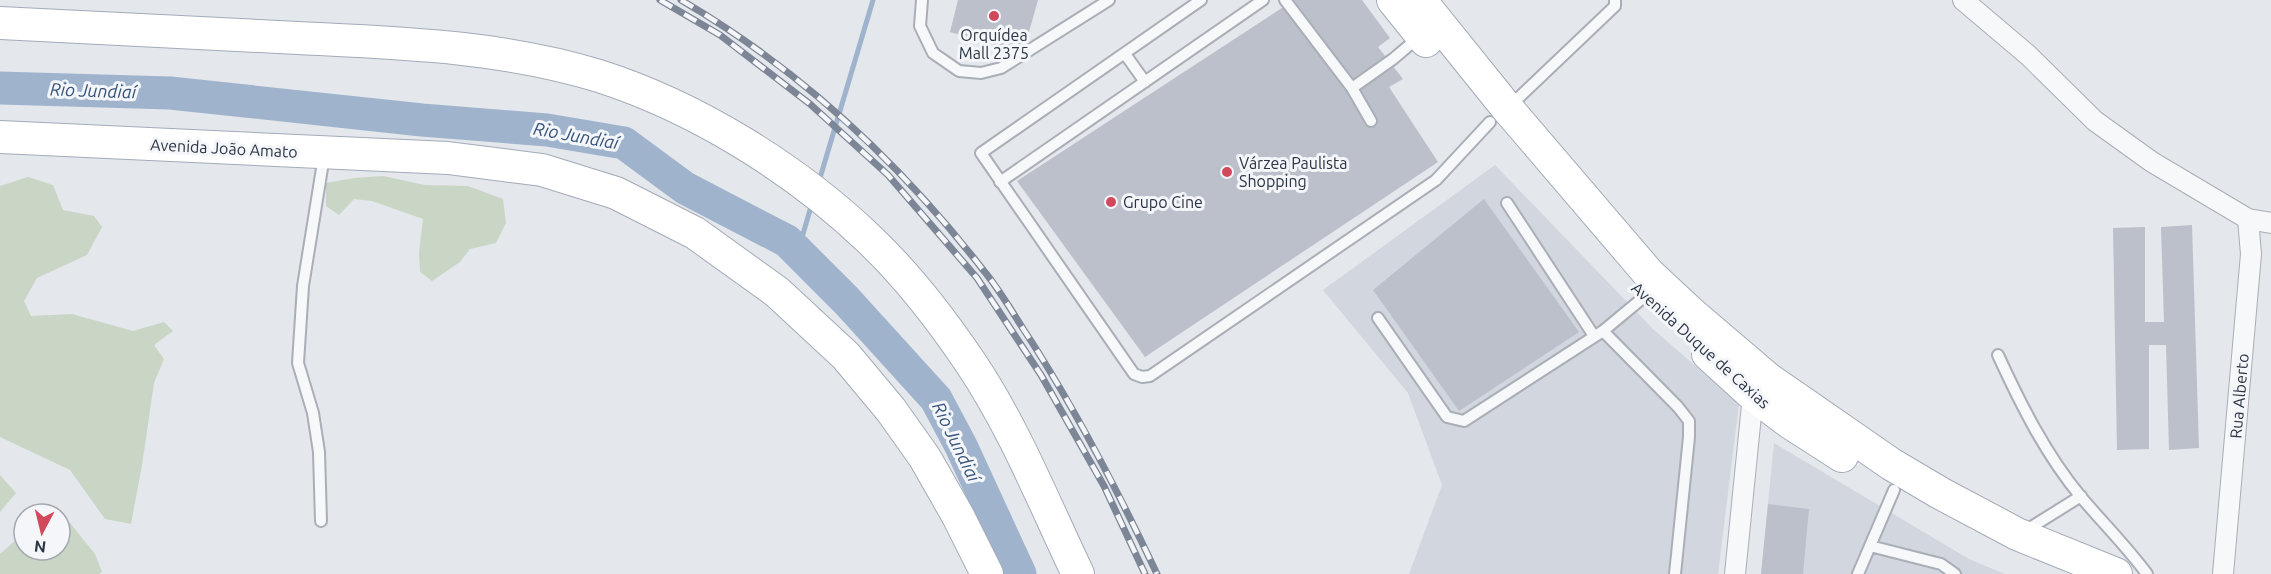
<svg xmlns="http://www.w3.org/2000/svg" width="2271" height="574" font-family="Ubuntu,sans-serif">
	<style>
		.built { fill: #d2d6de }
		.green { fill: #c9d6c5 }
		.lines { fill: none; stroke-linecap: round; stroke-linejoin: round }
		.stream { stroke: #9fb4cc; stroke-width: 5 }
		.river { stroke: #9fb4cc; stroke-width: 33 }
		.building { fill: #bbc0ca }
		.service-casing { stroke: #a9aeb7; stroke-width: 14 }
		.minor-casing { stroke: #a9aeb7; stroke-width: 22 }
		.primary-casing { stroke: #a3abb8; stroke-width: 34 }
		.service { stroke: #f7f8fa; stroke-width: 10 }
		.minor { stroke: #f7f8fa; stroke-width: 20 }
		.primary { stroke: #fff; stroke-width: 32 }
		.rail-casing { stroke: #7d8696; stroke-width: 7 }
		.rail { stroke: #f4f6f9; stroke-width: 4.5; stroke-dasharray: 14; stroke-linecap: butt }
		.poi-dot { fill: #d1495b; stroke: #f4f6f9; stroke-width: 2 }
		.labels { text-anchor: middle; stroke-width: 6; stroke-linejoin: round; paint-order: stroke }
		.poi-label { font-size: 16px; fill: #2b3445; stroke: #f4f6f9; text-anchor: start }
		.street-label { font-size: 16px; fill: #2b3445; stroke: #f4f6f9 }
		.water-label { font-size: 18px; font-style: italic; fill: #34527a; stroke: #f4f6f9 }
	</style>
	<rect width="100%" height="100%" fill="#e4e7ec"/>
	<path class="built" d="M 1495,165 L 1653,329 L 1739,404 L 1718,574 L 1409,574 L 1442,485 L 1408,393 L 1323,290 Z
		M 1774,443 L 1969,559 L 2005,574 L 1761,574 Z"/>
	<path class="green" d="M 383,176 L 425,185 L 468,186 L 503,199 L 506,223 L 496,243 L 470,249 L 460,262 L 432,281 L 420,272 L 419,253 L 423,219 L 372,201 L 354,199 L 339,215 L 326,206 L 326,183 L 354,178 Z
		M 28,177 L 53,185 L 63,210 L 94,216 L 102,227 L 87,255 L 37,278 L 24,301 L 31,316 L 72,314 L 133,331 L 164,322 L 173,331 L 154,345 L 164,359 L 154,383 L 142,465 L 131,524 L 105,519 L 70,470 L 0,437 L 0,186 Z
		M 0,475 L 16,493 L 0,512 Z
		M 70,523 L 95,554 L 102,572 L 99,574 L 0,574 L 0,554 L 24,533 L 24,550 L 60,550 L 60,524 Z"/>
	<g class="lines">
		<path class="stream" d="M 820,178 L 873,0
			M 798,251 L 810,210"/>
		<path class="river" d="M 0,88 L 170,93 L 422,120 L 547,130 L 624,143 L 685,188 L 787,241 L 846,300 L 936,399 L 961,446 L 1020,574"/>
	</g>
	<path class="building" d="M 958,0 L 1038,0 L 1023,53 L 950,32 Z
		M 1294,0 L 1362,0 L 1390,38 L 1378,47 L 1403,79 L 1389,87 L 1438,162 L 1145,357 L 1017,181 Z
		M 1484,199 L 1579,332 L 1459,411 L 1373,290 Z
		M 2192,225 L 2199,448 L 2169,450 L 2166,345 L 2149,345 L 2149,449 L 2117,450 L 2113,228 L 2145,227 L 2145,322 L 2164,322 L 2161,227 Z
		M 1768,504 L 1809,509 L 1803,574 L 1761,574 Z"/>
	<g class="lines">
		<g class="service-casing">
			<path id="service" d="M 922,0 L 920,26 L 933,53 L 959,71 L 981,73 L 1001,68 L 1109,0
				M 1201,0 L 981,153 L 1134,374 L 1142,377 L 1150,376 L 1436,180 L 1490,122
				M 1285,0 L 1352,88 L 1371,121
				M 1125,54 L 1145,82
				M 1352,88 L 1393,59 L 1419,37
				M 1510,106 L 1615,6 L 1615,0
				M 1000,182 L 1263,0
				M 1507,203 L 1594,336
				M 1644,297 L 1603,331 L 1678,407 L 1689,421 L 1689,437 L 1675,574
				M 1378,318 L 1447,417 L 1464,421 L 1603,331
				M 1998,355 C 2021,405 2046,455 2081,497 C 2103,523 2127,547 2147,574
				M 321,521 L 319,452 L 313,413 L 298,363 L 303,286 L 324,156
				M 2025,531 L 2081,496
				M 1870,546 L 1941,564 L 1955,574
				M 1858,574 L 1894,490"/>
		</g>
		<g class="minor-casing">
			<path id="minor" d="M 1963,0 L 2028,55 L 2095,121 L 2152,162 L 2248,219 L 2271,223
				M 1735,574 L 1753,395 L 1757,390
				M 2223,574 L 2251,254 L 2248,219"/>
		</g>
		<g class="primary-casing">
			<path id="primary" d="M 1393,0 L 1426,41
				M 1420,0 L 1507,108 L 1649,274 L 1692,314 L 1767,378 L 1891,464 L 1940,493 L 2017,534 L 2116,574
				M 0,23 C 99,28 198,33 298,38 C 399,43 502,46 599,76 C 696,107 796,169 869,239 C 907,275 941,319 970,362 C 1014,427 1044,503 1078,574
				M 0,137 L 448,158 L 542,170 L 616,193 L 695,233 L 777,292 L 846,356 L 891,410 L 925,458 L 958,516 L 987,574
				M 1708,354 L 1753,395 L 1789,422 L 1842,456"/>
		</g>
		<use href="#service" class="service"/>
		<use href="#minor" class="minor"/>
		<use href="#primary" class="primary"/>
		<g class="rail-casing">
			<path id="rail" d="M 660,0 L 720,35 L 810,104 L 888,175 L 977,278 L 1041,375 L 1104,486 L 1145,574
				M 681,0 C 799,69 901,164 984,271 C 998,288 1010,308 1022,327 C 1074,406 1117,489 1157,574"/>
		</g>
		<use href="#rail" class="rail"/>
	</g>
	<g class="poi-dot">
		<circle cx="994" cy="16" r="6"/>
		<circle cx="1227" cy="172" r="6"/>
		<circle cx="1111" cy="202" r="6"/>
	</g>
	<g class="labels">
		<g class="poi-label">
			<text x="994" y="41" text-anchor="middle">Orquídea<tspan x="994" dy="18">Mall 2375</tspan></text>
			<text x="1239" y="169">Várzea Paulista<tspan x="1239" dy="18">Shopping</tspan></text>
			<text x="1123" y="208">Grupo Cine</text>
		</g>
		<g class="street-label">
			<text transform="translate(224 148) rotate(3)" y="6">Avenida João Amato</text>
			<text transform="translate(1701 345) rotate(42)" y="6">Avenida Duque de Caxias</text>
			<text transform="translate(2239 396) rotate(-85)" y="6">Rua Alberto</text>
		</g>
		<g class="water-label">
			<text transform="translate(93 91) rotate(2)" y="6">Rio Jundiaí</text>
			<text transform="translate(576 136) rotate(10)" y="6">Rio Jundiaí</text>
			<text transform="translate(956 442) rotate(64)" y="6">Rio Jundiaí</text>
		</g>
	</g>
	<g transform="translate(42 532) rotate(187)"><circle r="28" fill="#f4f6f9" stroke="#a4a8b1" stroke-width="1.5"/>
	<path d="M0-4.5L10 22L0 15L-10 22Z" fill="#d1495b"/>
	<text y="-9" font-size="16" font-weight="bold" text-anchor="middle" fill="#2b3445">N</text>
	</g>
</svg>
